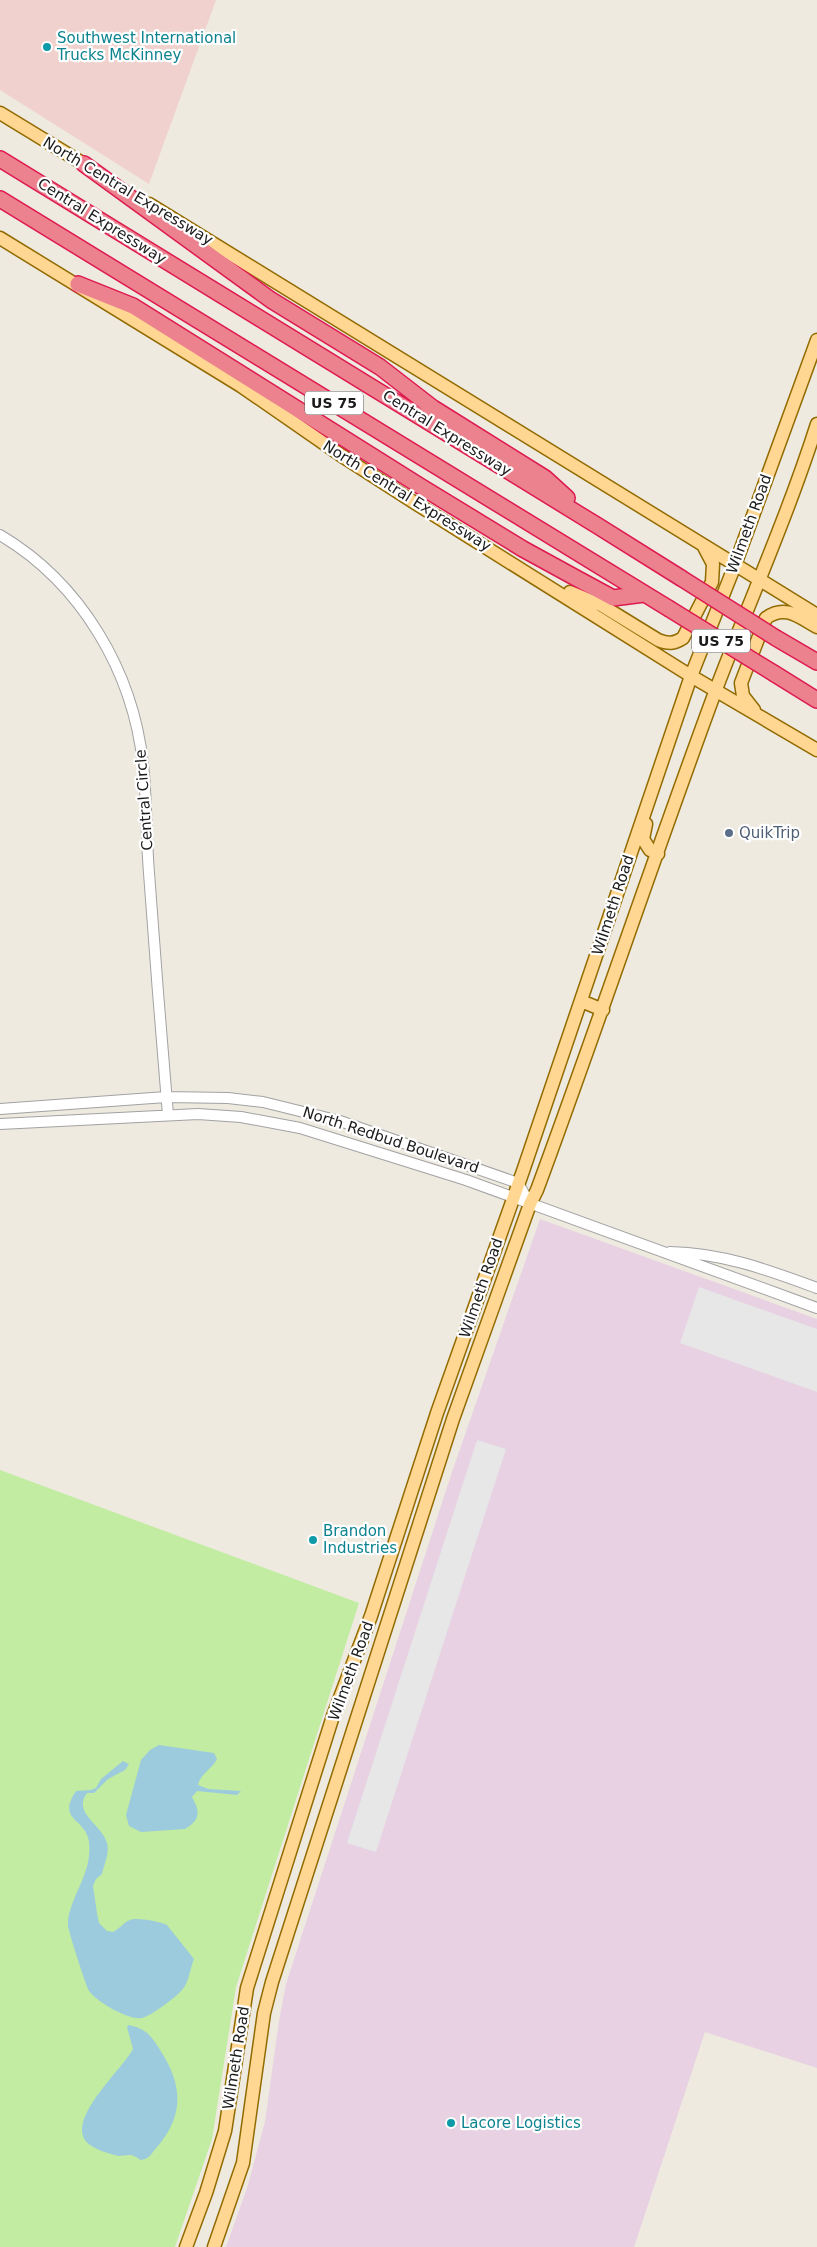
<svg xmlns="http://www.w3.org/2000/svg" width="817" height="2247" font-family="'DejaVu Sans',sans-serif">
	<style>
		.commercial { fill: #f0d1cd }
		.industrial { fill: #e7d1e2 }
		.grass { fill: #c1eca1 }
		.parking { fill: #e7e7e7 }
		.water { fill: #9dcbde }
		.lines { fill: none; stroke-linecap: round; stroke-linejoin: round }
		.minor-casing { stroke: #a2a2a2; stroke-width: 12 }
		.major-casing { stroke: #926b00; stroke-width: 15 }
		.highway-casing { stroke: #de1a50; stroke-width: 18 }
		.minor { stroke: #fff; stroke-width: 10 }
		.major { stroke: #ffd793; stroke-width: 12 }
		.highway { stroke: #eb828e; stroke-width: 15 }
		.highway-bridge-casing { stroke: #de1a50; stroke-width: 18; stroke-linecap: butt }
		.highway-bridge { stroke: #eb828e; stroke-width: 15 }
		.culture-dot { fill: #0f9aa8; stroke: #fff; stroke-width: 2 }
		.service-dot { fill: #5c6f8a; stroke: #fff; stroke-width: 2 }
		.labels { text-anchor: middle; stroke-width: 4.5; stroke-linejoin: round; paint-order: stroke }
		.shield { fill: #fff; stroke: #5f5f5f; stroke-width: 1 }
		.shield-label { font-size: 14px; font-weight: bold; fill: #1b1b1b }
		.culture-label { font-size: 15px; fill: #0d838f; stroke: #fff; text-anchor: start }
		.street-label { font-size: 15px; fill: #1b1b1b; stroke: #fff }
		.service-label { font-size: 15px; fill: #4e5e75; stroke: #fff; text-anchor: start }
	</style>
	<rect width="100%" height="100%" fill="#eeeae0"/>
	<path class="commercial" d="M 0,0 L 216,0 L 149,184 L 0,90 Z"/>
	<path class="industrial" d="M 540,1219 L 817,1319 L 817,2068 L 705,2032 L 634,2247 L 226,2247 L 247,2188 L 265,2122 L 279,2021 L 286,1984 L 452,1472 Z"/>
	<path class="grass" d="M 0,1470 L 359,1603 L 236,1987 L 212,2139 L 175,2247 L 0,2247 Z"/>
	<path class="parking" d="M 699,1287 L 817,1329 L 817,1392 L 680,1343 Z
		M 477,1440 L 506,1449 L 376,1852 L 347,1843 Z"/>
	<path class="water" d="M 159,1745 L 214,1753 L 217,1759 C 212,1769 201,1773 198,1785 L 208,1789 L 241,1791 L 237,1795 L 197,1791 L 192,1797 C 200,1811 201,1820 185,1829 L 141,1832 L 129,1826 L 126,1815 L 141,1760 L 150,1750 Z
		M 123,1761 L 129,1764 L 125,1770 L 108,1779 L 94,1793 L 87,1793 C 72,1813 102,1824 107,1843 C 110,1852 104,1865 102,1874 L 96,1879 L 93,1886 L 97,1913 L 99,1923 L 107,1931 L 113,1932 C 119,1929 124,1922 130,1920 C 137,1917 161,1922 167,1925 L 194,1959 C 190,1968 189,1983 182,1990 C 175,1998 151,2016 142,2018 C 129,2021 96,2001 89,1991 C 85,1983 70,1936 68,1926 C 68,1922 68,1915 70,1911 C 77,1887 92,1869 89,1842 C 86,1818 56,1821 76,1791 L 91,1790 L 96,1788 L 101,1779 Z
		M 128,2025 C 145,2028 151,2035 160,2050 C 182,2083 185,2114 158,2146 C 152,2152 150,2159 141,2160 C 138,2159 137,2157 134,2156 C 130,2154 123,2156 119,2156 C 110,2154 97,2150 90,2145 C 60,2124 123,2069 133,2049 L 127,2027 Z"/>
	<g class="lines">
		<g class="minor-casing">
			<path id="minor" d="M 0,535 C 81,583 133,671 143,764 C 147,800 146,837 149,873 C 155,954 161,1034 168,1115
				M 0,1109 L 166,1097 L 228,1098 L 263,1102 L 340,1121 L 518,1183 L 530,1204
				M 0,1124 L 198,1114 L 241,1117 L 300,1128 L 466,1180 L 817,1308
				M 670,1252 C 723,1253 768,1270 817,1288"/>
		</g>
		<g class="major-casing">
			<path id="major" d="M 0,113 L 92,169
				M 149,204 L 817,615
				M 0,238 L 241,386 L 345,458 L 415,503 L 691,676 L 817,750
				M 570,592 L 601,605 L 658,640 C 668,644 674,644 683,638 L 712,582 L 713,564 L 703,545
				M 754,710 L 743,696 L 741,683 L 766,618 C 785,604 799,617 817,627
				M 646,824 L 643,839 L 650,850 L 658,854
				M 581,1001 L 603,1010
				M 186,2247 L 206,2193 L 225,2131 L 247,1988 L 333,1716 L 371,1616 L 437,1413 L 523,1171 L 691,676 L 735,565 L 817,340
				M 214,2247 L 243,2163 L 264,2013 L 272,1982 L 453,1419 L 530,1204 L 537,1190 C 598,1025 654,857 715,692 C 749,602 788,515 817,424"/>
		</g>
		<g class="highway-casing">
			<path id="highway" d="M 0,159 L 598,526 L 681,578
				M 84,164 L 271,300 L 380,367 L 433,408 L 545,478 L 567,498
				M 0,199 L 668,608
				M 78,284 L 133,306 L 420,486 L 523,549 L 576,578 L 613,598 L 644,594
				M 776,638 L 817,662
				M 775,674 L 817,700"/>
		</g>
		<use href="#minor" class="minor"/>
		<use href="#major" class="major"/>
		<use href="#highway" class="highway"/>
		<g class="highway-bridge-casing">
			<path id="highway-bridge" d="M 681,578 L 776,638
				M 668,608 L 775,674"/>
		</g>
		<use href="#highway-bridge" class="highway-bridge"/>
	</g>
	<g class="culture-dot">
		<circle cx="47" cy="47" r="5"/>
		<circle cx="313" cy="1540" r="5"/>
		<circle cx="451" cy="2123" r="5"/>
	</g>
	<circle class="service-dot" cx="729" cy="833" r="5"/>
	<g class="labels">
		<g class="shield">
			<rect x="305" y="391.5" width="58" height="23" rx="4"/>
			<rect x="692" y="629.5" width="58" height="23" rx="4"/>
		</g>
		<g class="shield-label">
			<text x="334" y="408">US 75</text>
			<text x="721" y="646">US 75</text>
		</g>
		<g class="culture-label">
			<text x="57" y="43">Southwest International<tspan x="57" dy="17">Trucks McKinney</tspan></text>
			<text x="323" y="1536">Brandon<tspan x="323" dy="17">Industries</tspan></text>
			<text x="461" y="2128">Lacore Logistics</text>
		</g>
		<g class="street-label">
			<text transform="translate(128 191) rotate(31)" y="5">North Central Expressway</text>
			<text transform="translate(102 221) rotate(32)" y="5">Central Expressway</text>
			<text transform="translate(447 433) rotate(32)" y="5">Central Expressway</text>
			<text transform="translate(407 496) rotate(32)" y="5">North Central Expressway</text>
			<text transform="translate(749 524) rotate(-70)" y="5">Wilmeth Road</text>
			<text transform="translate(144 800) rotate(-94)" y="5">Central Circle</text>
			<text transform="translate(613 905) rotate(-72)" y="5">Wilmeth Road</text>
			<text transform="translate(391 1140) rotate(18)" y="5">North Redbud Boulevard</text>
			<text transform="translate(481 1288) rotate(-71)" y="5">Wilmeth Road</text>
			<text transform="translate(351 1671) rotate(-70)" y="5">Wilmeth Road</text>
			<text transform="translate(236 2058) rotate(-81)" y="5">Wilmeth Road</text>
		</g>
		<g class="service-label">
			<text x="739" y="838">QuikTrip</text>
		</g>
	</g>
</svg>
